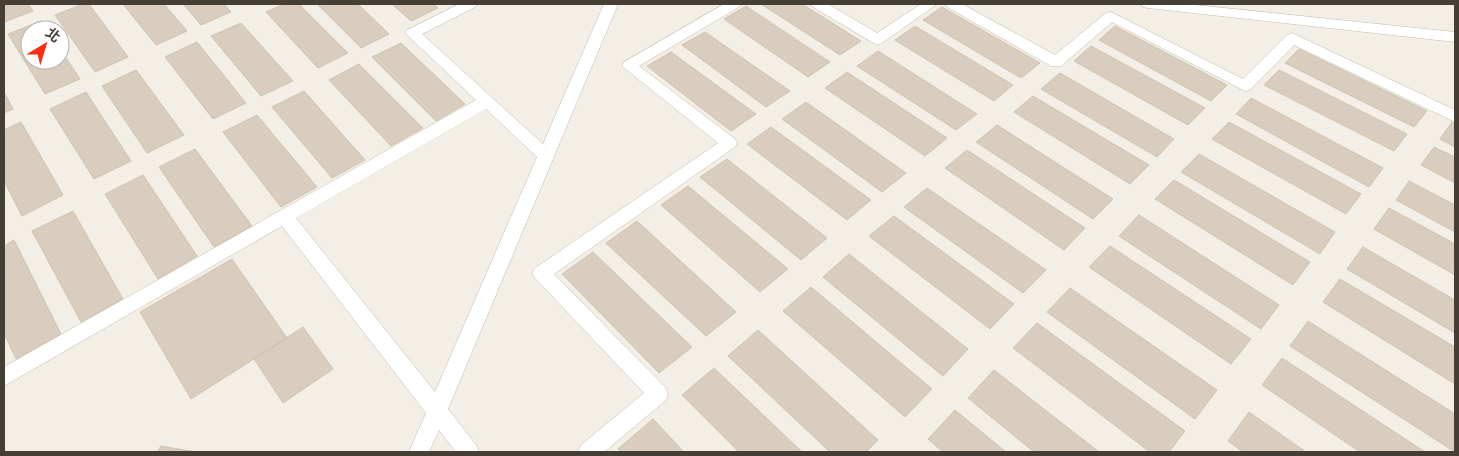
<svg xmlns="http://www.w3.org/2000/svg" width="1459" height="456" font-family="Roboto,'Noto Sans TC',sans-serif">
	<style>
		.building { fill: #d8cdbe; stroke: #d0c2ae }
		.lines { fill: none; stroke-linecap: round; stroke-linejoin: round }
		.service-casing { stroke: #c2b9ab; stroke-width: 1 }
		.service { fill: #fff; fill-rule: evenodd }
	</style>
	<rect width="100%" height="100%" fill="#f3efe6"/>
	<path class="building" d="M 4,4 L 28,4 L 33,11 L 4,22 Z
		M 83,4 L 89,4 L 128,57 L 95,72 L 55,15 Z
		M 123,4 L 164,4 L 187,31 L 156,45 Z
		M 183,4 L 224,4 L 231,12 L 201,25 Z
		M 284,4 L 299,4 L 348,53 L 318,68 L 266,12 Z
		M 317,4 L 358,4 L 389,34 L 361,48 Z
		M 392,4 L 433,4 L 438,8 L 411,21 Z
		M 761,4 L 802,4 L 861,41 L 840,55 Z
		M 746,6 L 830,62 L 808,77 L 724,19 Z
		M 942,7 L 1040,63 L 1021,78 L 923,20 Z
		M 41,21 L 47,30 L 30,30 L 30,60 L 60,60 L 60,49 L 80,79 L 45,94 L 8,34 Z
		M 241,23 L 293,81 L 261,96 L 211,36 Z
		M 915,26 L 1013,85 L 994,101 L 895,40 Z
		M 1115,26 L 1227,85 L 1211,101 L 1099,40 Z
		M 705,32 L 790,91 L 766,107 L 682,45 Z
		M 197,42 L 246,103 L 213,119 L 165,57 Z
		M 401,43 L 465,104 L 436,121 L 372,57 Z
		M 1091,46 L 1205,108 L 1188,125 L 1074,61 Z
		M 1299,49 L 1427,111 L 1414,127 L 1285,63 Z
		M 878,51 L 977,114 L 956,130 L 857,66 Z
		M 671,52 L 756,114 L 731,131 L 647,66 Z
		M 359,64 L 423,128 L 391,146 L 329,80 Z
		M 136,70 L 184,135 L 147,153 L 102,86 Z
		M 1279,70 L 1407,134 L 1394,151 L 1264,85 Z
		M 847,72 L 947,138 L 925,156 L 825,88 Z
		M 1060,73 L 1174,139 L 1157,157 L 1041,89 Z
		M 304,91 L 365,160 L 332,178 L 272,107 Z
		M 4,92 L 13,109 L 4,113 Z
		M 86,92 L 131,161 L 94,179 L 50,109 Z
		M 1033,96 L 1149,165 L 1130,184 L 1014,112 Z
		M 1251,98 L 1383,168 L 1369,187 L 1236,114 Z
		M 806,102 L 906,173 L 882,192 L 782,119 Z
		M 257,115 L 317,187 L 281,207 L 223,132 Z
		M 21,122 L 63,195 L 22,216 L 4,181 L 4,130 Z
		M 1229,122 L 1361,194 L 1346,214 L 1212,139 Z
		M 1452,122 L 1455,124 L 1455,147 L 1440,139 Z
		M 997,125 L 1113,199 L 1093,219 L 976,142 Z
		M 771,127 L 871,200 L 847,220 L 747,144 Z
		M 1434,147 L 1455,157 L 1455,183 L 1421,165 Z
		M 195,149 L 252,226 L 214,247 L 159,167 Z
		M 967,150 L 1085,228 L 1064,250 L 945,168 Z
		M 1199,154 L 1335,232 L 1320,254 L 1181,172 Z
		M 727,159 L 827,238 L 801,260 L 700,177 Z
		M 143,175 L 197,256 L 158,279 L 105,194 Z
		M 1174,180 L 1310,262 L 1293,285 L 1155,199 Z
		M 1409,181 L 1455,205 L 1455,232 L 1396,200 Z
		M 688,186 L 788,269 L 760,292 L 661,205 Z
		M 927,188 L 1046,270 L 1023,293 L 904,207 Z
		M 1389,208 L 1455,244 L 1455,275 L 1374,229 Z
		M 73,211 L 123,299 L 81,322 L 32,231 Z
		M 1139,215 L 1279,305 L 1261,329 L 1119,236 Z
		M 894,216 L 1014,304 L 990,329 L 869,236 Z
		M 637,221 L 736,312 L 706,336 L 606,243 Z
		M 14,240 L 61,334 L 16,359 L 4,333 L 4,246 Z
		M 1110,246 L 1251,339 L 1231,364 L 1089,267 Z
		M 1363,247 L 1455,300 L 1455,333 L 1347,269 Z
		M 593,252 L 692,347 L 659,373 L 562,274 Z
		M 849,254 L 968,349 L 943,376 L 823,277 Z
		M 232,259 L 287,338 L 191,399 L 140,312 Z
		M 1340,279 L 1455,347 L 1455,384 L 1323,302 Z
		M 811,287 L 932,389 L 905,417 L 783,311 Z
		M 1070,288 L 1217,390 L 1195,419 L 1047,312 Z
		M 1308,321 L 1455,414 L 1455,452 L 1290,346 Z
		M 1037,323 L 1185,431 L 1169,452 L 1150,452 L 1013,348 Z
		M 303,327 L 333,369 L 283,403 L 254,359 Z
		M 758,330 L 878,440 L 866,452 L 830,452 L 728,356 Z
		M 1282,358 L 1425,452 L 1360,452 L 1262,385 Z
		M 714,368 L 802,452 L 739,452 L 682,395 Z
		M 994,370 L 1099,452 L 1034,452 L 968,398 Z
		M 955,410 L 1006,452 L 943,452 L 928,439 Z
		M 1249,412 L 1306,452 L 1243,452 L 1228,441 Z
		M 653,419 L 684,452 L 621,452 L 618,449 Z
		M 161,446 L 196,452 L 157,452 Z"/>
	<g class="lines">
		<g class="service-casing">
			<path id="service" d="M 459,4 L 477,4 L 475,7 L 422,34 L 543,144 L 604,4 L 618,4 L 448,409 L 476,445 L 479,452 L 456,452 L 439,430 L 429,452 L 409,452 L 426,413 L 282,226 L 4,386 L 4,367 L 476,100 L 405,33 L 407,30 ZM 486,109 L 537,157 L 435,392 L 296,218 Z
				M 724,4 L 741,4 L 739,7 L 639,66 L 735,139 L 737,143 L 735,147 L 554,274 L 665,387 L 668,394 L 665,401 L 604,452 L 578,452 L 581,445 L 644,393 L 535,278 L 532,273 L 535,268 L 718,143 L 622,66 L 624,62 Z
				M 811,4 L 828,4 L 877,33 L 921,4 L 937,4 L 882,43 L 877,45 L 813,7 Z
				M 945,4 L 962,4 L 1055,55 L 1106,13 L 1111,12 L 1243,79 L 1287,35 L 1292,33 L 1455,110 L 1455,122 L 1294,45 L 1250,90 L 1245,91 L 1112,22 L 1061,66 L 1051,66 L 947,7 Z
				M 1141,4 L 1186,4 L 1455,32 L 1455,42 L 1148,8 L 1143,7 Z"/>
		</g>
		<use href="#service" class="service"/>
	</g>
	<rect width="1459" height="456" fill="none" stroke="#463f35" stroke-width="10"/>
	<g transform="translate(45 45) rotate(38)"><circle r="24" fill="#ffffff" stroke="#b5b2ae"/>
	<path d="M0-4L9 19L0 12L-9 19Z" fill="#ff2b12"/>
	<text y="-8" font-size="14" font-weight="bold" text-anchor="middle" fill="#463f35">北</text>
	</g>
</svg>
